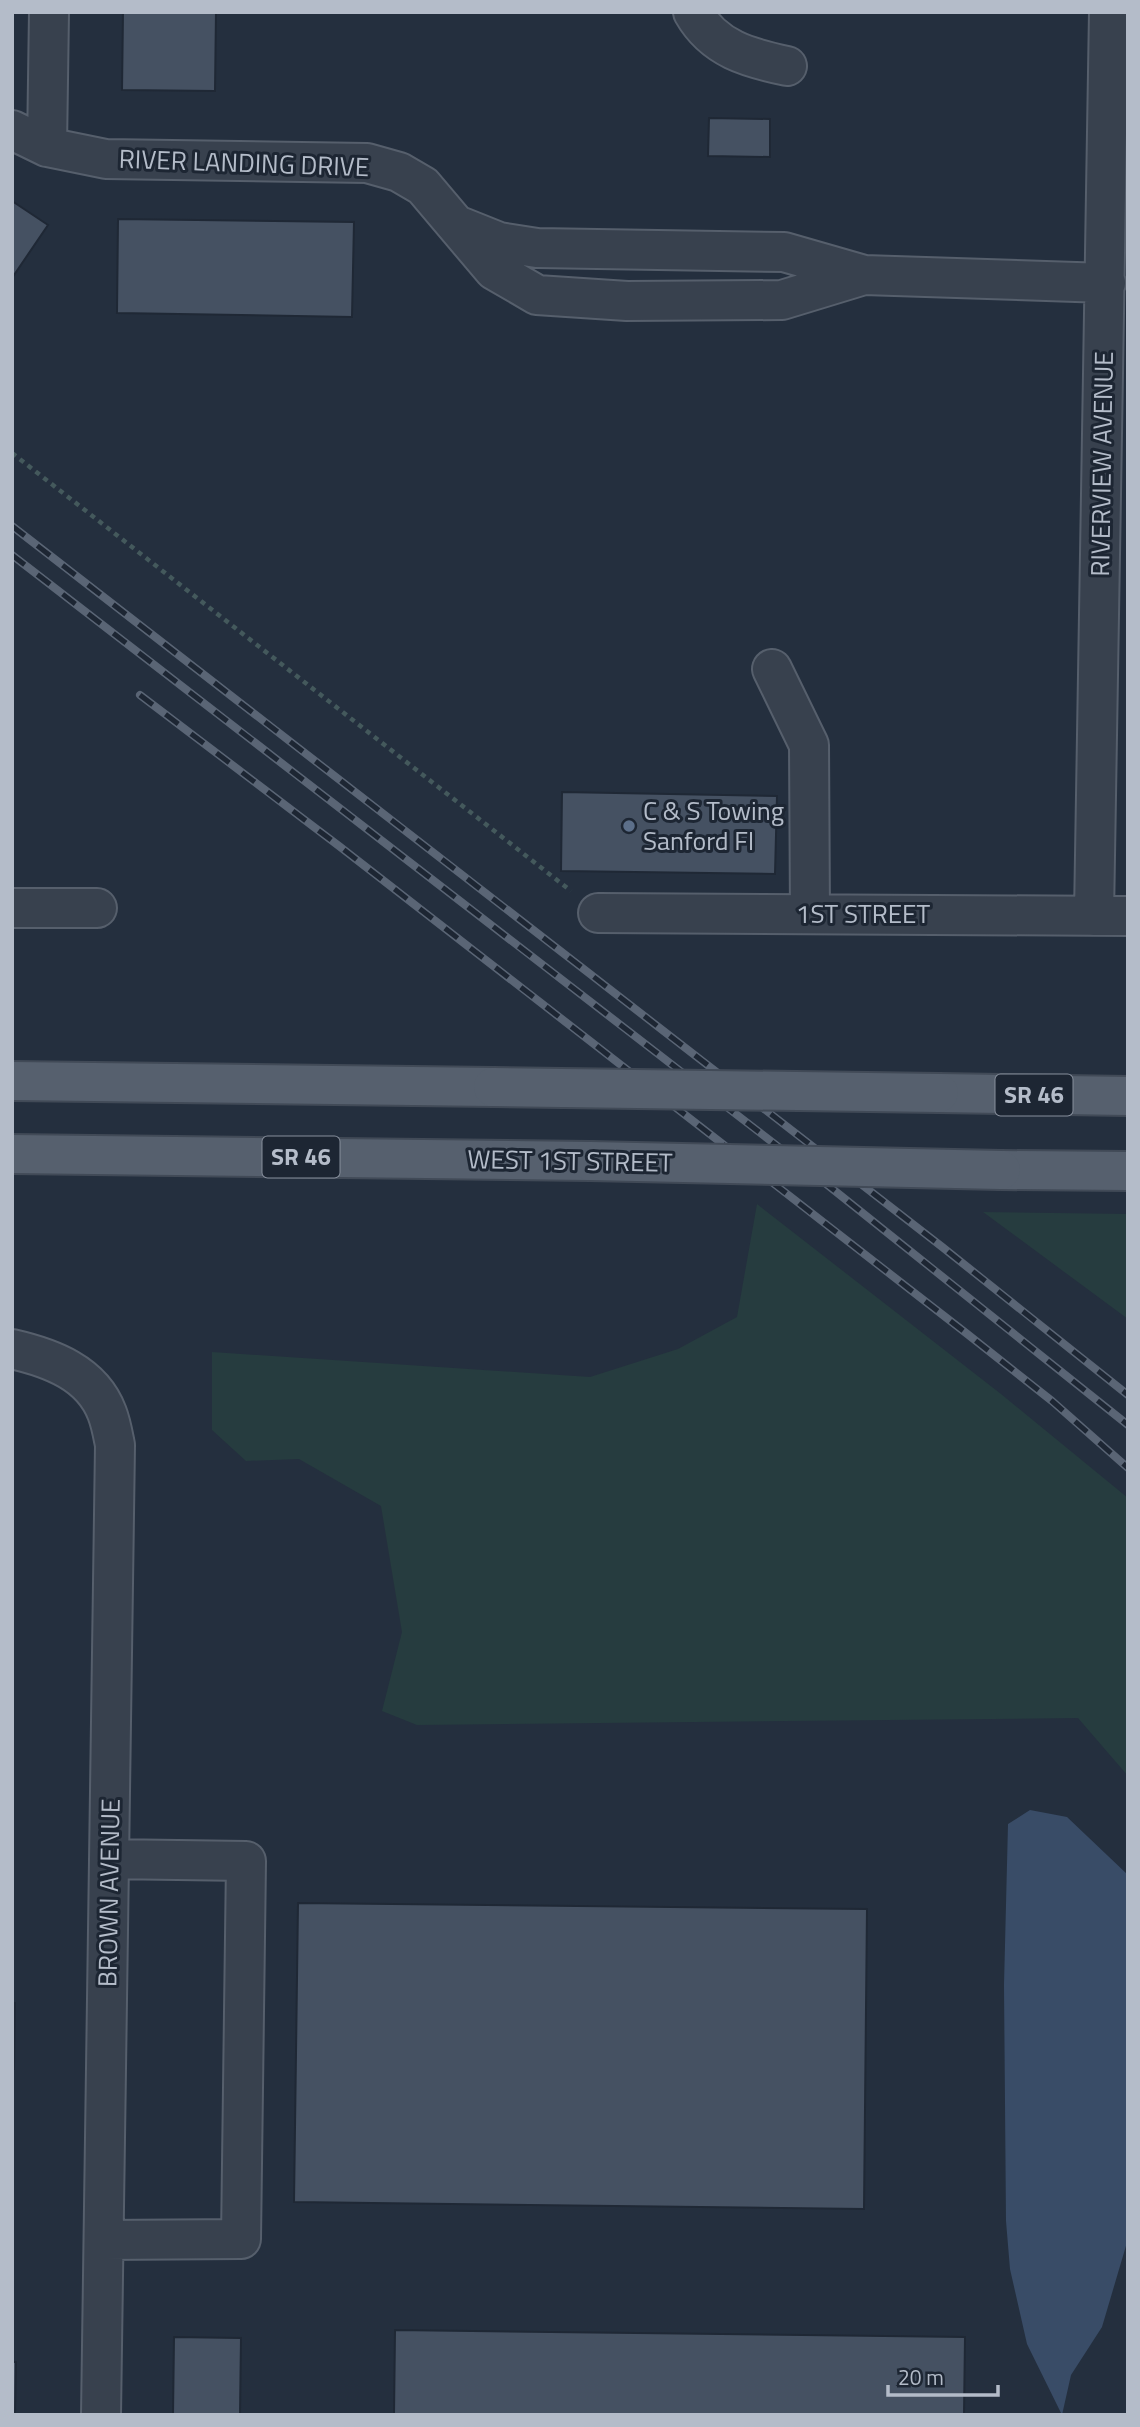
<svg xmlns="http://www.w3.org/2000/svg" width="1140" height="2427" font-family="'Titillium Web',sans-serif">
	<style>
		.green { fill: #263c3f }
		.water { fill: #394c67 }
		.building { fill: #455162; stroke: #1f2835; stroke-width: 2 }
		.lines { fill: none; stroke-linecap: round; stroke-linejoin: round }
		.minor-casing { stroke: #565f6c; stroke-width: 42 }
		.major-casing { stroke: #414a57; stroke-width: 42 }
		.path { stroke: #44595c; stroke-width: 4.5; stroke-dasharray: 5 5; stroke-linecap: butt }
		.minor { stroke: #38414e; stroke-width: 38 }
		.major { stroke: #56606e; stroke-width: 38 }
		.rail-casing { stroke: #5a6575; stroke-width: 8 }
		.rail { stroke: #1d2633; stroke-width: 5; stroke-dasharray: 16; stroke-linecap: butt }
		.major-bridge-casing { stroke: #414a57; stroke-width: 42; stroke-linecap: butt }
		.major-bridge { stroke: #56606e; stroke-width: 38 }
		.service-dot { fill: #5c6f8a; stroke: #1d2633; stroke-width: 2.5 }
		.labels { text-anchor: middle; stroke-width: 6; stroke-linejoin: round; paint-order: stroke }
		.shield { fill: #1d2633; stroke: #878f9c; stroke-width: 2 }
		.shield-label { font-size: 24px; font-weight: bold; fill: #b4bcc9 }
		.street-label { font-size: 26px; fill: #b4bcc9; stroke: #1d2633 }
		.poi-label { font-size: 26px; fill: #b4bcc9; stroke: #1d2633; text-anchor: start }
	</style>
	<rect width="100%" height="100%" fill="#242f3e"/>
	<path class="green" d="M 757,1204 L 1001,1394 L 1128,1498 L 1128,1776 L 1078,1718 L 417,1725 L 382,1711 L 402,1632 L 381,1506 L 299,1459 L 246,1461 L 212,1430 L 212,1352 L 590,1377 L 678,1349 L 737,1317 Z
		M 983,1212 L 1128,1214 L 1128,1319 Z"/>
	<path class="water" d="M 1030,1810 L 1067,1817 L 1128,1875 L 1128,2239 L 1102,2327 L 1071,2375 L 1062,2415 L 1027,2344 L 1010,2269 L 1006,2221 L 1004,1985 L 1008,1824 Z"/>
	<path class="building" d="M 123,12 L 216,12 L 215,91 L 122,90 Z
		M 709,118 L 770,119 L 770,157 L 708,156 Z
		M 12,201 L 48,225 L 12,278 Z
		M 118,219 L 354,222 L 352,317 L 117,313 Z
		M 562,792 L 777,796 L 775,874 L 561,871 Z
		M 298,1903 L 867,1909 L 864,2209 L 294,2202 Z
		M 12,2003 L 15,2003 L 14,2069 L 12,2069 Z
		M 395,2330 L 965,2337 L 964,2415 L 394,2415 Z
		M 174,2337 L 241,2338 L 240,2415 L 173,2415 Z
		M 12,2362 L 16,2362 L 15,2415 L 12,2415 Z"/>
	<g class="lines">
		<g class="minor-casing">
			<path id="minor" d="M 693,12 C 714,49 749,58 787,66
				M 12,130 L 47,147 L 106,159 L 367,163 L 399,172 L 423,186 L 494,270 L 537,295 L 627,301 L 782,300 L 864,275
				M 47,147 L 49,12
				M 459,226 L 499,242 L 537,248 L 784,252 L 864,275 L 1106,283
				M 772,669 L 809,745 L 810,914
				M 12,908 L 97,908
				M 598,913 L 1128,916
				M 1094,916 L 1109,12
				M 12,1349 C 51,1358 92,1373 107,1413 C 111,1423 113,1435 115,1445 L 101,2415
				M 104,2240 L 241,2239 L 246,1861 L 109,1859"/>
		</g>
		<g class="major-casing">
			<path id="major" d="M 12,1081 L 493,1087
				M 939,1093 L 1128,1096
				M 12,1154 L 590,1161
				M 1001,1170 L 1128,1171"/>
		</g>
		<path class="path" d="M 12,453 L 571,891"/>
		<use href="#minor" class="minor"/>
		<use href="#major" class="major"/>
		<g class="rail-casing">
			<path id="rail" d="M 12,526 L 941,1246 L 1128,1395
				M 12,555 L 820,1179 L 1128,1425
				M 140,695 L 339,846 L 966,1333 L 1052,1401 L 1128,1468"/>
		</g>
		<use href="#rail" class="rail"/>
		<g class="major-bridge-casing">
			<path id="major-bridge" d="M 493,1087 L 939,1093
				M 590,1161 L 1001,1170"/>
		</g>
		<use href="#major-bridge" class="major-bridge"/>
	</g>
	<circle class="service-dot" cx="629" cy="826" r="7"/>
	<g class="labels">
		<g class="shield">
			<rect x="995.5" y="1074.5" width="77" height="41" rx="5"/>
			<rect x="262.5" y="1136.5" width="77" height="41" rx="5"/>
		</g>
		<g class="shield-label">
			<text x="1034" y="1103">SR 46</text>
			<text x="301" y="1165">SR 46</text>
		</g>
		<g class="street-label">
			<text transform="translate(244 163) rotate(2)" y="9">RIVER LANDING DRIVE</text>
			<text transform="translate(1102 464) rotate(-89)" y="9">RIVERVIEW AVENUE</text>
			<text x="863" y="923">1ST STREET</text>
			<text transform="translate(570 1161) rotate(1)" y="9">WEST 1ST STREET</text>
			<text transform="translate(109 1893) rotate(-89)" y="9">BROWN AVENUE</text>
		</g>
		<g class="poi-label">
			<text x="643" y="820">C &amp; S Towing<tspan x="643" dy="30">Sanford Fl</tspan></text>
		</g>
	</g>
	<rect width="1140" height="2427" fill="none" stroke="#b4bcc9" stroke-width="28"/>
	<path d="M888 2385v10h110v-10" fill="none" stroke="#b4bcc9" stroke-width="3.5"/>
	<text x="898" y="2385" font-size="21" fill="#b4bcc9" stroke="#1d2633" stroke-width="5" paint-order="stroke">20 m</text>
</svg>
